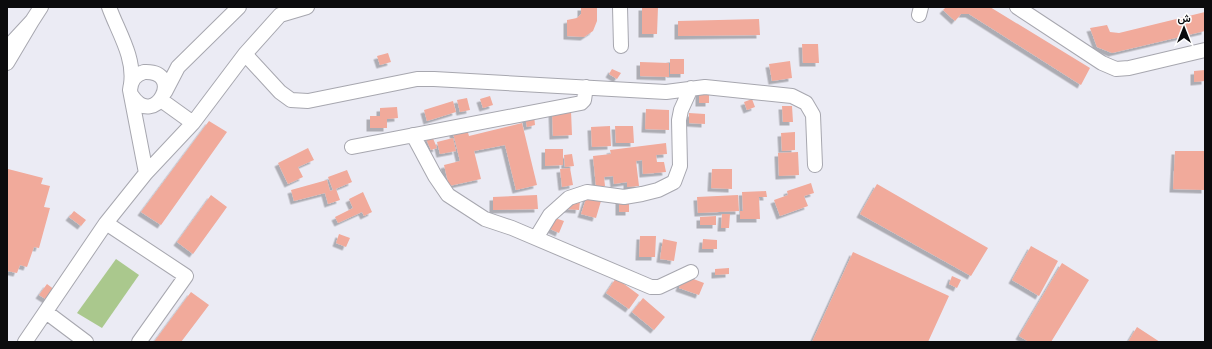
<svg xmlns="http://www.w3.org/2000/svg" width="1212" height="349" font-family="'Sofia Sans Condensed',Vazirmatn,sans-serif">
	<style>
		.green { fill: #aac88d }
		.building { fill: #f1aa9b; filter: url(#shadow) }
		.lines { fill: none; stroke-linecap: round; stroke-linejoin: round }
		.minor-casing { stroke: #a7a7af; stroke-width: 16 }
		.minor { stroke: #fff; stroke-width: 14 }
	</style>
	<defs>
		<filter id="shadow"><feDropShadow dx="-3.5" dy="3.5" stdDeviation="0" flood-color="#0004"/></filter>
	</defs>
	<rect width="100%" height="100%" fill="#ebebf4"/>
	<path class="green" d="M 116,259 L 139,275 L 102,328 L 77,313 Z"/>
	<path class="building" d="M 581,7 L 597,7 L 597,21 L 593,31 L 584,37 L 567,36 L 567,20 L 577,18 L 581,14 Z
		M 642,7 L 658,7 L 657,34 L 642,34 Z
		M 946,7 L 990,7 L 1090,68 L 1081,85 L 969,14 L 961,14 L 955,21 L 943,10 Z
		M 1205,12 L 1205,31 L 1112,53 L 1097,47 L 1090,28 L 1107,25 L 1110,32 L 1119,33 Z
		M 759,19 L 760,35 L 678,36 L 678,21 Z
		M 802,44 L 818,44 L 819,63 L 803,63 Z
		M 388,53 L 391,62 L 380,65 L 377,56 Z
		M 670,59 L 684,59 L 684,74 L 670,74 Z
		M 790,61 L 792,78 L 772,81 L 769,64 Z
		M 640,62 L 669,63 L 669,77 L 640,76 Z
		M 612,69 L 621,73 L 617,79 L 609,74 Z
		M 1205,70 L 1205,81 L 1194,82 L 1194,71 Z
		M 699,91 L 709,91 L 709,103 L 699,103 Z
		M 490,96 L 493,105 L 483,108 L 480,99 Z
		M 467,98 L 470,110 L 460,112 L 457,100 Z
		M 752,99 L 755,107 L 747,110 L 744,102 Z
		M 453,101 L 456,112 L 427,121 L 424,110 Z
		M 782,106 L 792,106 L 793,122 L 783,122 Z
		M 397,107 L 398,118 L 387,119 L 387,128 L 370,128 L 370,116 L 380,116 L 380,108 Z
		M 646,109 L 669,110 L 669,130 L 645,129 Z
		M 552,111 L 571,111 L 572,135 L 553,136 Z
		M 689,113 L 705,114 L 705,124 L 689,123 Z
		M 534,115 L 535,125 L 527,127 L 525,117 Z
		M 209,121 L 227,132 L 161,225 L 141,212 Z
		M 522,123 L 537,185 L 516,190 L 505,145 L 474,151 L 481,179 L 449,186 L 444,165 L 460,161 L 452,129 L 466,126 L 469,136 Z
		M 610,126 L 611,146 L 592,147 L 591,127 Z
		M 615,126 L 633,126 L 634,143 L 616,143 Z
		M 795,132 L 795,150 L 782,151 L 781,133 Z
		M 432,136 L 437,148 L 431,150 L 426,139 Z
		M 453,138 L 456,151 L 440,154 L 437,142 Z
		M 666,143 L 667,154 L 656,155 L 657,162 L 664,162 L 666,172 L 643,174 L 642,160 L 636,161 L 639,186 L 627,187 L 627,182 L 614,184 L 613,176 L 604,177 L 605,186 L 596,187 L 593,156 L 611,154 L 610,150 Z
		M 308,148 L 314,160 L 298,167 L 303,177 L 288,184 L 278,163 Z
		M 545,149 L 563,149 L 563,165 L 545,166 Z
		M 1175,151 L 1205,151 L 1205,190 L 1173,189 Z
		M 798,152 L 799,175 L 779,176 L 778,153 Z
		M 572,154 L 574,166 L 565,167 L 564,155 Z
		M 570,168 L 573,185 L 562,187 L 560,169 Z
		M 8,169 L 43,178 L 41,184 L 50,186 L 44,207 L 50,208 L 39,248 L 34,247 L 27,267 L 20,265 L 17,273 L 7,271 Z
		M 712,169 L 732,169 L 732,189 L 711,188 Z
		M 347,170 L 352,182 L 333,190 L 328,177 Z
		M 327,180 L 330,191 L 336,189 L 340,200 L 328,204 L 325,193 L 294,201 L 291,190 Z
		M 811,183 L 814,193 L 804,196 L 808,206 L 780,216 L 774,200 L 788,195 L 787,191 Z
		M 877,184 L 988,248 L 971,276 L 860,214 Z
		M 766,191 L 767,197 L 759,197 L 760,219 L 740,219 L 740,211 L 743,211 L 742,192 Z
		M 363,192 L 372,212 L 364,216 L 362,212 L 338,223 L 335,217 L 353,208 L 349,199 Z
		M 211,195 L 227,207 L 193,254 L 177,242 Z
		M 537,195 L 538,209 L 493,210 L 493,197 Z
		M 738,195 L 739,211 L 698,213 L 697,197 Z
		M 587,196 L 601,201 L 596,218 L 581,214 Z
		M 619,199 L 629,199 L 629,212 L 619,212 Z
		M 568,200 L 580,201 L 579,210 L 567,209 Z
		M 74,211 L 86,220 L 81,226 L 69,217 Z
		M 722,214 L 730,214 L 729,228 L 721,228 Z
		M 716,216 L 716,225 L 700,225 L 700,217 Z
		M 552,217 L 564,221 L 559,233 L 548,228 Z
		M 339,234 L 350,238 L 346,247 L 336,243 Z
		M 640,236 L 656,236 L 655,257 L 639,257 Z
		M 663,239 L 677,242 L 674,261 L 660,259 Z
		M 703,239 L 717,240 L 717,249 L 702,249 Z
		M 1031,246 L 1058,261 L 1039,296 L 1012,280 Z
		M 853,252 L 949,296 L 928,342 L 812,342 Z
		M 1062,263 L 1089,280 L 1051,342 L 1029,342 L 1019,336 Z
		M 729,268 L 729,274 L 715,275 L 715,269 Z
		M 683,275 L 704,283 L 699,295 L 679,288 Z
		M 952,276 L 961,280 L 957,288 L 949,284 Z
		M 616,278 L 639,295 L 629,309 L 606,293 Z
		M 47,284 L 55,290 L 47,300 L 39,295 Z
		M 191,292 L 209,305 L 181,342 L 154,342 Z
		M 643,298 L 665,317 L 654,330 L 632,312 Z
		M 1137,327 L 1160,342 L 1128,342 Z"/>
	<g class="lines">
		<g class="minor-casing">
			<path id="minor" d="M 109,7 C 118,32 135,57 131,84
				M 620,7 L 621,46
				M 1017,7 L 1102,63 L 1116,69 L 1129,68 L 1205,50
				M 919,15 L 921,7
				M 32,21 L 41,7
				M 7,48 L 32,21 L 7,63
				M 245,54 L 280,92 L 291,100 L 308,101 L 417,79 L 434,79 L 666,92 L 705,87 L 792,96 L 806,103 L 813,115 L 815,165
				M 165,92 L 178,67 L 239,7
				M 132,96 C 155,130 186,70 144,72 C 135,75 131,80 130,90 L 146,173
				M 161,100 L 193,123
				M 413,135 L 435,176 L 448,195 L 485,219 L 512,228 L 651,287 L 659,287 L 691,272
				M 352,147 L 581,103 L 584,100 L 586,87
				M 106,223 L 186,276 L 139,342
				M 536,238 L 550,215 L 569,198 L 587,192 L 624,197 L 642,194 L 658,190 L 674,182 L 680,166 L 679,120 L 681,110 L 691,88
				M 46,312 L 86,342
				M 25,342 L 106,223 L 146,173 L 193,123 L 245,54 L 280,15 L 307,7"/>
		</g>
		<use href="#minor" class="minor"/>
	</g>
	<rect width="1212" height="349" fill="none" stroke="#0b0b0d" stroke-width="16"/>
	<g transform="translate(1184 28)" stroke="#ffffff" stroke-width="3" paint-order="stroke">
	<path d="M0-3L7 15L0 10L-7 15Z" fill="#0b0b0d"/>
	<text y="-6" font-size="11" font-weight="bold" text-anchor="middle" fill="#0b0b0d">ش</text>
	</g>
</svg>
